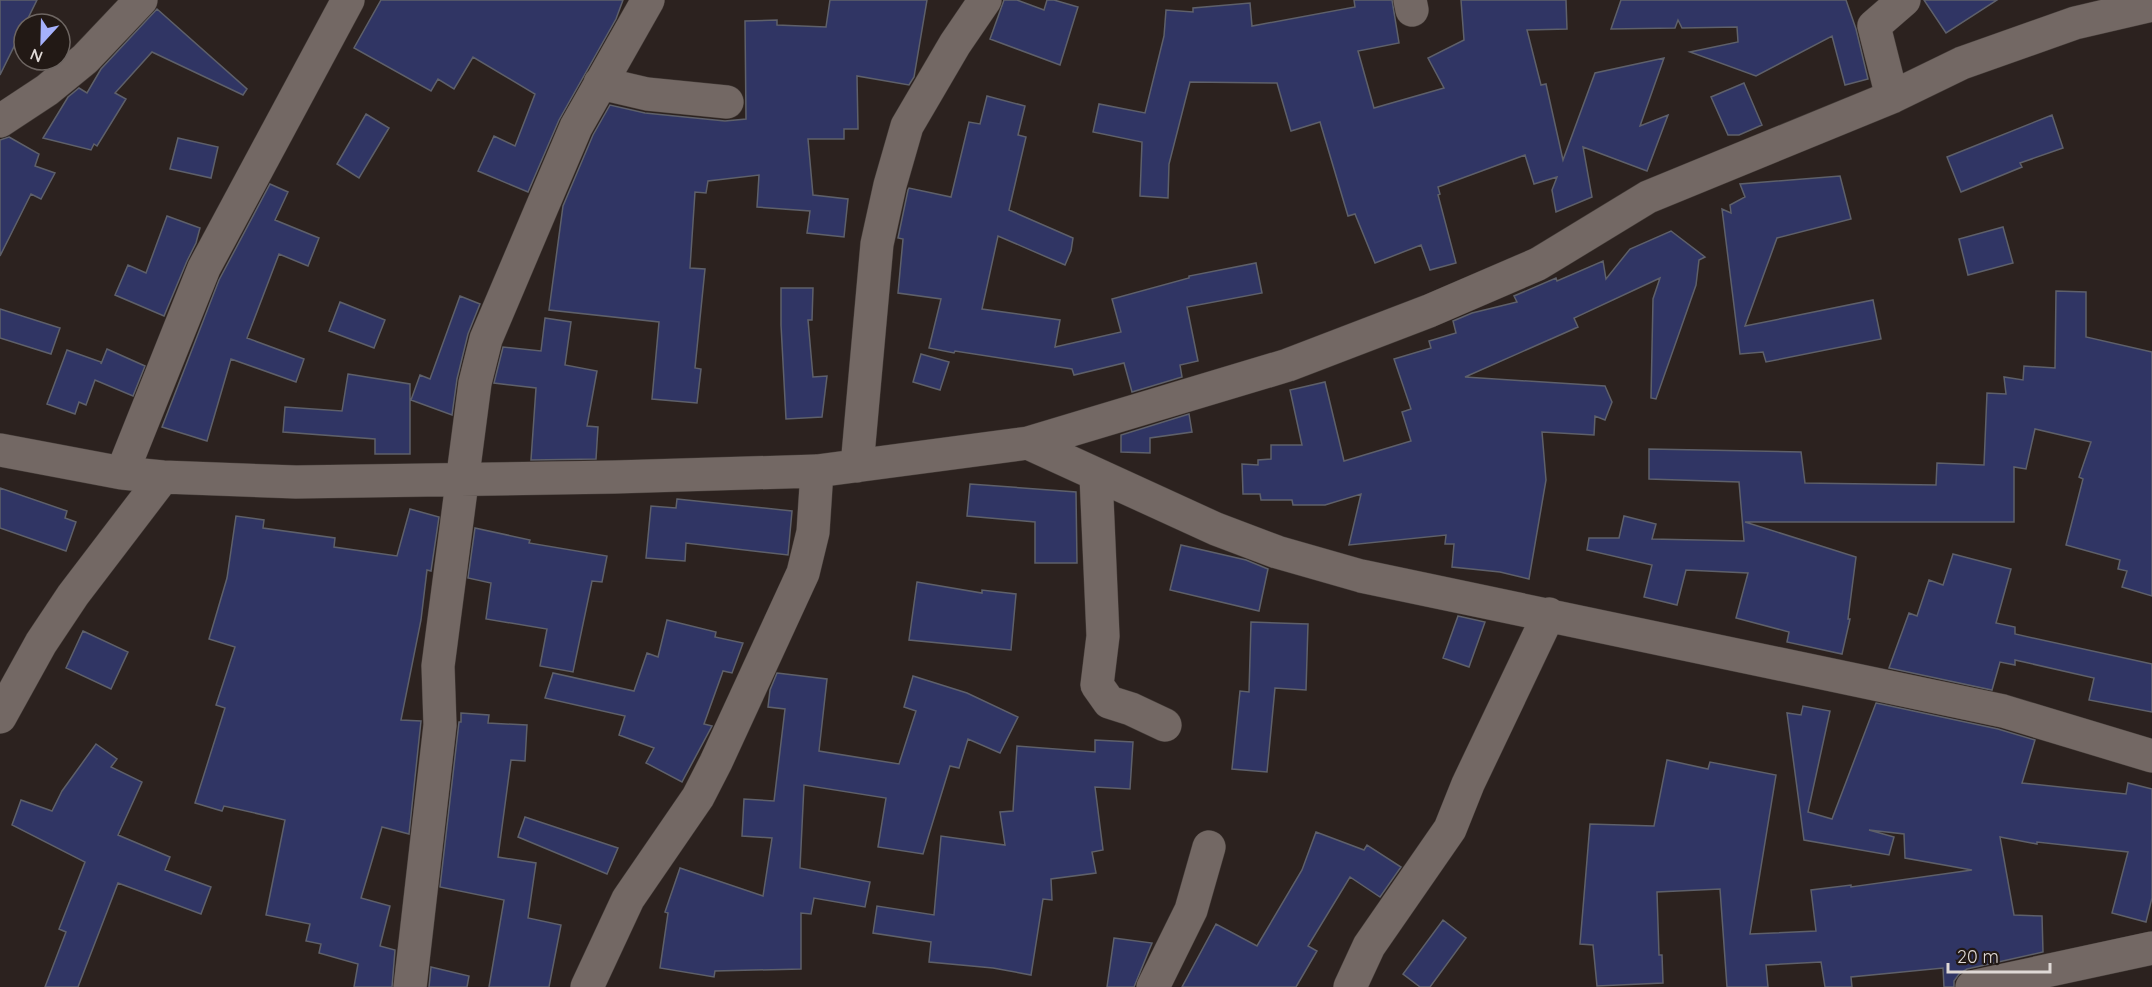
<svg xmlns="http://www.w3.org/2000/svg" width="2152" height="987" font-family="Quicksand,sans-serif">
	<style>
		.building { fill: #303564; stroke: #5e606a; stroke-width: 1.5 }
		.lines { fill: none; stroke-linecap: round; stroke-linejoin: round }
		.street-casing { stroke: #453d39; stroke-width: 34 }
		.street { stroke: #736864; stroke-width: 33 }
	</style>
	<rect width="100%" height="100%" fill="#2c221f"/>
	<path class="building" d="M 0,0 L 37,0 L 0,75 Z
		M 381,0 L 623,0 L 616,19 L 559,120 L 528,192 L 478,171 L 494,136 L 515,146 L 535,94 L 473,57 L 454,89 L 438,79 L 431,91 L 354,48 Z
		M 830,0 L 927,0 L 914,77 L 909,85 L 857,76 L 858,129 L 844,129 L 844,139 L 808,139 L 813,195 L 848,199 L 844,237 L 807,233 L 810,211 L 757,207 L 759,175 L 708,181 L 706,193 L 695,192 L 690,268 L 705,269 L 695,368 L 701,369 L 697,403 L 652,399 L 659,322 L 549,310 L 563,206 L 593,135 L 610,105 L 645,113 L 725,121 L 746,119 L 745,21 L 777,20 L 777,25 L 826,27 Z
		M 1004,0 L 1017,0 L 1044,10 L 1047,0 L 1054,0 L 1078,7 L 1060,65 L 990,39 Z
		M 1354,0 L 1392,0 L 1399,43 L 1358,51 L 1374,108 L 1444,88 L 1428,58 L 1464,40 L 1461,0 L 1566,0 L 1567,29 L 1527,30 L 1541,85 L 1546,84 L 1563,160 L 1595,73 L 1664,58 L 1640,126 L 1668,115 L 1647,171 L 1583,147 L 1592,197 L 1556,212 L 1552,190 L 1557,177 L 1534,184 L 1525,155 L 1438,187 L 1440,194 L 1438,195 L 1456,263 L 1430,270 L 1421,245 L 1375,263 L 1355,214 L 1348,216 L 1320,122 L 1291,131 L 1277,83 L 1190,82 L 1169,164 L 1168,198 L 1140,196 L 1142,142 L 1093,132 L 1099,104 L 1145,113 L 1164,36 L 1166,10 L 1193,12 L 1193,8 L 1250,3 L 1252,26 L 1355,7 Z
		M 1621,0 L 1846,0 L 1856,29 L 1868,79 L 1845,85 L 1832,36 L 1756,76 L 1690,52 L 1738,42 L 1737,27 L 1682,28 L 1678,20 L 1675,28 L 1611,29 Z
		M 1924,0 L 1997,0 L 1946,33 Z
		M 157,9 L 247,89 L 243,95 L 152,52 L 115,93 L 126,99 L 97,146 L 94,144 L 91,150 L 43,138 L 68,97 L 79,88 L 87,93 L 101,69 Z
		M 1744,83 L 1762,125 L 1739,135 L 1728,135 L 1711,97 Z
		M 987,96 L 1025,106 L 1018,135 L 1026,137 L 1009,210 L 1073,238 L 1071,251 L 1065,265 L 998,236 L 982,309 L 1060,320 L 1055,347 L 1121,332 L 1112,299 L 1189,278 L 1189,276 L 1256,263 L 1262,293 L 1187,307 L 1198,361 L 1180,365 L 1182,377 L 1132,392 L 1124,363 L 1074,375 L 1072,369 L 955,351 L 954,353 L 929,348 L 941,299 L 898,293 L 903,239 L 898,238 L 908,190 L 909,188 L 951,197 L 969,122 L 980,124 Z
		M 366,114 L 389,128 L 359,178 L 337,164 Z
		M 2052,115 L 2063,148 L 2020,163 L 2022,167 L 1961,192 L 1947,157 Z
		M 9,137 L 39,154 L 35,166 L 55,173 L 41,199 L 31,194 L 0,256 L 0,140 Z
		M 178,138 L 218,147 L 211,178 L 170,169 Z
		M 1840,176 L 1851,219 L 1777,238 L 1745,326 L 1873,300 L 1881,339 L 1766,362 L 1763,352 L 1740,354 L 1722,209 L 1731,213 L 1730,205 L 1745,197 L 1740,184 Z
		M 270,184 L 288,192 L 275,220 L 319,238 L 308,266 L 279,254 L 247,338 L 304,359 L 296,382 L 231,359 L 207,441 L 162,427 L 219,280 Z
		M 167,216 L 200,228 L 196,243 L 187,261 L 164,316 L 115,295 L 128,265 L 146,273 Z
		M 2003,227 L 2013,263 L 1968,275 L 1959,239 Z
		M 1671,231 L 1705,257 L 1699,260 L 1696,285 L 1656,399 L 1651,398 L 1653,299 L 1660,278 L 1574,318 L 1578,327 L 1465,377 L 1605,386 L 1612,402 L 1605,420 L 1595,416 L 1594,435 L 1542,432 L 1546,480 L 1529,579 L 1500,572 L 1452,567 L 1454,544 L 1445,544 L 1446,535 L 1349,545 L 1361,494 L 1325,505 L 1293,505 L 1292,500 L 1261,500 L 1260,494 L 1243,494 L 1242,464 L 1258,465 L 1258,460 L 1271,459 L 1271,445 L 1302,445 L 1290,390 L 1325,382 L 1344,461 L 1411,441 L 1402,412 L 1411,409 L 1394,359 L 1431,348 L 1429,341 L 1456,333 L 1453,321 L 1472,313 L 1517,302 L 1514,296 L 1556,278 L 1557,281 L 1603,261 L 1606,279 L 1630,249 Z
		M 781,288 L 813,288 L 812,320 L 808,320 L 813,377 L 827,376 L 822,417 L 786,419 L 781,325 Z
		M 2056,291 L 2086,292 L 2086,337 L 2152,352 L 2152,596 L 2122,587 L 2127,571 L 2118,569 L 2120,560 L 2066,545 L 2083,479 L 2079,477 L 2091,442 L 2035,429 L 2026,469 L 2014,467 L 2014,522 L 1745,522 L 1856,557 L 1848,619 L 1850,619 L 1842,654 L 1787,642 L 1789,632 L 1736,618 L 1748,573 L 1686,570 L 1677,605 L 1644,597 L 1652,565 L 1587,550 L 1589,538 L 1619,538 L 1624,516 L 1656,524 L 1652,539 L 1744,541 L 1739,482 L 1649,479 L 1649,449 L 1801,452 L 1805,483 L 1936,485 L 1937,463 L 1984,465 L 1987,393 L 2006,394 L 2004,377 L 2023,380 L 2024,366 L 2055,368 Z
		M 460,296 L 480,304 L 468,334 L 457,379 L 452,415 L 411,400 L 420,375 L 430,379 Z
		M 340,302 L 385,320 L 374,348 L 329,331 Z
		M 0,309 L 60,328 L 51,354 L 0,338 Z
		M 545,318 L 571,322 L 565,365 L 597,371 L 587,426 L 598,427 L 596,459 L 531,460 L 536,388 L 494,383 L 503,347 L 541,351 Z
		M 107,349 L 145,366 L 133,396 L 95,380 L 86,405 L 79,402 L 75,414 L 47,404 L 67,350 L 101,362 L 101,364 Z
		M 921,354 L 949,362 L 940,390 L 913,382 Z
		M 348,374 L 410,384 L 410,454 L 375,454 L 375,439 L 283,432 L 285,407 L 342,411 Z
		M 1189,414 L 1192,432 L 1150,438 L 1150,453 L 1121,452 L 1121,435 Z
		M 970,484 L 1076,492 L 1077,563 L 1035,563 L 1035,522 L 967,516 Z
		M 0,488 L 67,511 L 65,518 L 76,522 L 66,551 L 0,528 Z
		M 677,499 L 792,511 L 788,555 L 686,543 L 685,561 L 646,558 L 651,506 L 676,508 Z
		M 410,509 L 439,517 L 431,571 L 427,570 L 421,620 L 401,720 L 421,721 L 409,834 L 382,827 L 361,898 L 390,906 L 380,946 L 395,950 L 392,987 L 354,987 L 358,964 L 319,953 L 321,944 L 306,941 L 310,924 L 266,915 L 285,820 L 224,806 L 222,811 L 195,803 L 225,708 L 216,705 L 235,647 L 209,639 L 227,578 L 236,516 L 264,520 L 263,528 L 335,538 L 334,547 L 397,556 Z
		M 475,528 L 530,540 L 529,543 L 607,556 L 602,582 L 592,581 L 573,672 L 540,666 L 547,629 L 486,619 L 491,583 L 468,578 Z
		M 1181,545 L 1246,560 L 1268,569 L 1259,611 L 1170,590 Z
		M 1953,554 L 2011,569 L 1996,623 L 2015,627 L 2015,634 L 2152,664 L 2152,712 L 2089,700 L 2094,678 L 2015,660 L 2015,665 L 2000,662 L 1992,690 L 1889,668 L 1909,613 L 1917,616 L 1929,580 L 1943,585 Z
		M 917,582 L 982,593 L 982,590 L 1016,594 L 1011,650 L 909,640 Z
		M 1458,616 L 1485,622 L 1469,667 L 1443,658 Z
		M 667,620 L 716,632 L 715,637 L 743,643 L 732,673 L 723,671 L 704,724 L 712,726 L 682,782 L 646,763 L 654,748 L 619,735 L 625,716 L 545,698 L 553,673 L 634,691 L 647,653 L 658,657 Z
		M 1251,622 L 1308,624 L 1306,690 L 1275,688 L 1267,772 L 1232,769 L 1240,691 L 1249,692 Z
		M 83,631 L 128,652 L 111,689 L 66,668 Z
		M 777,673 L 827,679 L 819,751 L 899,764 L 916,711 L 904,707 L 913,676 L 967,693 L 1018,717 L 1000,753 L 968,739 L 959,768 L 950,766 L 923,854 L 878,847 L 886,798 L 804,785 L 800,868 L 870,882 L 865,907 L 814,898 L 811,914 L 801,913 L 801,969 L 715,971 L 714,977 L 660,968 L 668,913 L 665,912 L 680,868 L 763,896 L 772,838 L 742,836 L 744,799 L 774,801 L 785,709 L 768,707 L 770,690 Z
		M 1876,703 L 1998,729 L 2035,740 L 2022,783 L 2126,794 L 2128,783 L 2152,789 L 2152,898 L 2146,922 L 2112,913 L 2128,852 L 2037,842 L 2037,844 L 2000,837 L 2014,915 L 2042,916 L 2043,952 L 1967,969 L 1959,974 L 1954,981 L 1954,987 L 1944,987 L 1943,968 L 1851,977 L 1852,987 L 1825,987 L 1821,962 L 1766,965 L 1768,987 L 1727,987 L 1720,889 L 1657,892 L 1659,955 L 1662,955 L 1663,983 L 1597,986 L 1593,945 L 1580,944 L 1590,824 L 1654,826 L 1667,760 L 1708,769 L 1710,762 L 1776,775 L 1750,934 L 1816,931 L 1811,890 L 1851,885 L 1851,887 L 1972,870 L 1905,858 L 1904,834 L 1869,830 L 1894,837 L 1889,855 L 1804,840 L 1787,713 L 1801,715 L 1803,706 L 1830,711 L 1808,812 L 1832,819 Z
		M 461,713 L 489,715 L 488,723 L 527,725 L 525,761 L 511,760 L 498,857 L 536,863 L 528,918 L 561,925 L 549,987 L 489,987 L 504,900 L 440,887 L 459,722 L 461,722 Z
		M 1095,740 L 1133,742 L 1130,789 L 1095,787 L 1103,850 L 1092,852 L 1096,873 L 1051,879 L 1052,900 L 1043,899 L 1031,975 L 993,968 L 929,962 L 931,942 L 873,933 L 877,906 L 934,915 L 941,836 L 1005,845 L 1000,812 L 1013,811 L 1017,746 L 1095,752 Z
		M 96,744 L 117,759 L 111,767 L 142,782 L 118,835 L 170,857 L 165,870 L 211,887 L 201,914 L 118,883 L 78,987 L 45,987 L 66,932 L 59,929 L 85,862 L 12,825 L 21,800 L 52,811 L 62,791 Z
		M 525,817 L 618,848 L 607,874 L 518,837 Z
		M 1316,832 L 1364,850 L 1367,845 L 1401,867 L 1380,897 L 1350,877 L 1308,946 L 1317,951 L 1296,987 L 1182,987 L 1216,924 L 1257,946 L 1302,870 Z
		M 1443,920 L 1466,938 L 1430,987 L 1420,987 L 1403,974 Z
		M 1114,938 L 1152,943 L 1134,987 L 1107,987 Z
		M 431,967 L 469,976 L 467,987 L 429,987 Z"/>
	<g class="lines">
		<g class="street-casing">
			<path id="street" d="M 1410,0 L 1412,10
				M 600,83 L 647,94 L 727,102
				M 1892,97 L 1874,26 L 1904,0
				M 0,121 L 47,90 L 85,59 L 141,0
				M 1028,443 L 1216,529 L 1277,552 L 1361,576 L 2003,711 L 2152,756
				M 0,450 L 122,473 L 163,477 L 296,482 L 615,477 L 817,471 L 1028,443 L 1288,365 L 1429,311 L 1538,264 L 1648,197 L 1892,97 L 1962,63 L 2075,23 L 2152,5
				M 857,466 L 877,244 L 890,185 L 907,126 L 955,44 L 985,0
				M 122,473 L 204,268 L 348,0
				M 1096,476 L 1103,636 L 1097,685 L 1109,702 L 1131,709 L 1165,725
				M 0,717 L 41,643 L 73,595 L 163,477
				M 410,987 L 440,725 L 438,666 L 475,383 L 486,339 L 576,127 L 648,0
				M 587,987 L 628,899 L 698,797 L 716,762 L 803,573 L 813,532 L 817,471
				M 1153,987 L 1191,910 L 1209,847
				M 1350,987 L 1369,946 L 1450,829 L 1468,784 L 1549,614
				M 1972,987 L 2152,948"/>
		</g>
		<use href="#street" class="street"/>
	</g>
	<g transform="translate(42 42) rotate(202)"><circle r="28" fill="#221915" stroke="#6e6662" stroke-width="1.5"/>
	<path d="M0-4.5L10 22L0 15L-10 22Z" fill="#a5b1fc"/>
	<text y="-9" font-size="16" font-weight="bold" text-anchor="middle" fill="#dfd9d6">N</text>
	</g>
	<path d="M1948 963v9h102v-9" fill="none" stroke="#dfd9d6" stroke-width="3"/>
	<text x="1957" y="963" font-size="18" fill="#dfd9d6" stroke="#221915" stroke-width="4.5" paint-order="stroke">20 m</text>
</svg>
